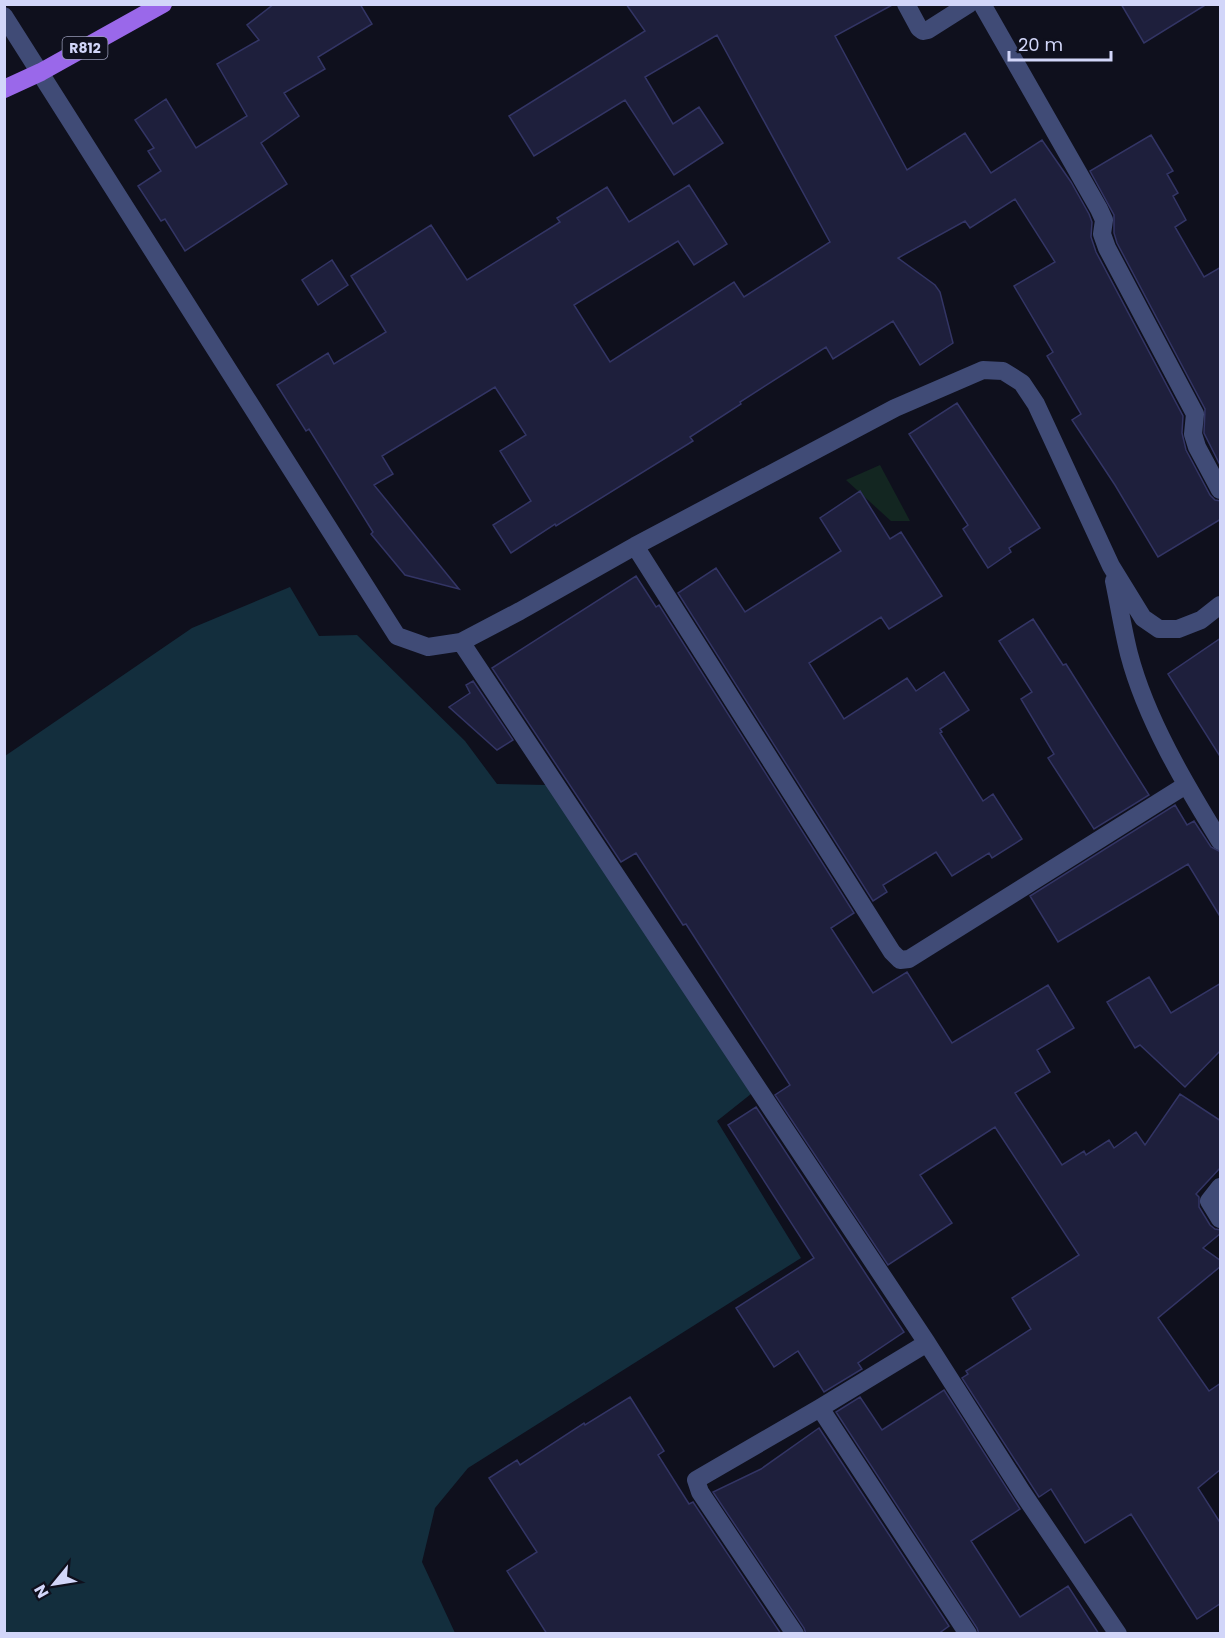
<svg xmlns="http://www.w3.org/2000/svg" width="1225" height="1638" font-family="Poppins,sans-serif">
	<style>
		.green { fill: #132621 }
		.water { fill: #132e3d }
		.building { fill: #1e1f3c; stroke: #333565; stroke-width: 1.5 }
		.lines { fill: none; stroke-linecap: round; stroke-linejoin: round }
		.minor { stroke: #404b76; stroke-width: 18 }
		.major { stroke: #9a68ea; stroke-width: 18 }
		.labels { text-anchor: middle; stroke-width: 6; stroke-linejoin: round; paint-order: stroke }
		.shield { fill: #0f101d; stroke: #989bb7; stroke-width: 1.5 }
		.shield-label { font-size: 14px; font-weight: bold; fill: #d2d6f9 }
	</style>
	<rect width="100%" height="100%" fill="#0f101d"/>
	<path class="green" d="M 880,465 L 910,521 L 891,521 L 846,480 Z"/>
	<path class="water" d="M 290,587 L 319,636 L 357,635 L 465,741 L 497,784 L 546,785 L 756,1090 L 717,1121 L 801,1258 L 468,1468 L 435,1508 L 422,1562 L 455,1633 L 5,1634 L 5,756 L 192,628 Z"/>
	<path class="building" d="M 274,4 L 360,4 L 372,24 L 318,57 L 325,69 L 284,93 L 299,116 L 261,143 L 287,184 L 185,251 L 165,219 L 161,221 L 138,186 L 161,171 L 148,151 L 154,148 L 135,120 L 166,99 L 196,148 L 247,116 L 217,64 L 259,40 L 247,25 Z
		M 626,4 L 894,4 L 835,36 L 907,170 L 965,133 L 991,173 L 1042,140 L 1071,182 L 1089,214 L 1092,222 L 1091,237 L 1096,252 L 1183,416 L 1182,433 L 1186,450 L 1210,495 L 1215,500 L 1221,501 L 1221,519 L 1158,557 L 1115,485 L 1072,420 L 1081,414 L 1047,356 L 1053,352 L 1014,286 L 1055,262 L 1015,199 L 970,228 L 965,221 L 898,258 L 935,285 L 940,292 L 953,343 L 920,365 L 893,321 L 833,359 L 826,347 L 740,402 L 741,404 L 690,437 L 693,441 L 556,526 L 555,524 L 511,553 L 493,525 L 531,501 L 500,451 L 526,435 L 495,387 L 382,456 L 393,474 L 374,485 L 459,589 L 405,575 L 371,534 L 373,532 L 309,429 L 306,431 L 277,385 L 328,353 L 334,364 L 386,332 L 351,276 L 431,225 L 467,280 L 560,222 L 557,218 L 607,187 L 629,222 L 689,185 L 727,244 L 694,265 L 678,241 L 574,305 L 610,362 L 734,282 L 744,297 L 830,242 L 717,35 L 645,77 L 673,124 L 699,107 L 723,143 L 674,175 L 625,100 L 534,156 L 509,116 L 645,31 Z
		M 1121,4 L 1207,4 L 1144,43 Z
		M 1151,135 L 1173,171 L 1167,174 L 1178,193 L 1173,196 L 1186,220 L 1175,227 L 1204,277 L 1221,267 L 1221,467 L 1204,433 L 1205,409 L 1117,243 L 1114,233 L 1114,215 L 1090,171 Z
		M 332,260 L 348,285 L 318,305 L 302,280 Z
		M 957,403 L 1040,528 L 1009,548 L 1011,552 L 988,568 L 963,529 L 968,525 L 909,434 Z
		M 860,491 L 890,539 L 901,532 L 942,596 L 889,629 L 881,617 L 809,663 L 844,719 L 907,678 L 916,691 L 944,672 L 969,710 L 940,729 L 942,732 L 940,733 L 983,801 L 993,794 L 1022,839 L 992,858 L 989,853 L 952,876 L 936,852 L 883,885 L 887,892 L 873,901 L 678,593 L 716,568 L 745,612 L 841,551 L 820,518 Z
		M 636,576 L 656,607 L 659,605 L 854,913 L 831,928 L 873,993 L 907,972 L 952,1043 L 1048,985 L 1074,1028 L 1037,1050 L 1050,1072 L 1015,1093 L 1062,1165 L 1084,1151 L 1086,1155 L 1109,1140 L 1114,1148 L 1136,1132 L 1145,1145 L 1180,1094 L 1221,1121 L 1221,1167 L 1196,1194 L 1199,1197 L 1199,1207 L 1210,1225 L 1215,1229 L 1221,1230 L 1221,1233 L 1203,1248 L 1221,1261 L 1221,1266 L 1158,1318 L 1209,1391 L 1221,1383 L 1221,1469 L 1198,1488 L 1221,1524 L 1221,1603 L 1197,1619 L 1131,1514 L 1085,1543 L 1051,1489 L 1039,1497 L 962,1378 L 968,1374 L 966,1371 L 1031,1329 L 1012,1298 L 1079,1255 L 995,1127 L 920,1175 L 952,1223 L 888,1265 L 775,1095 L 790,1085 L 686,924 L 683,925 L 636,853 L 621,862 L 492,668 Z
		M 1033,619 L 1063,665 L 1066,664 L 1149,795 L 1094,829 L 1048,758 L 1054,754 L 1021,699 L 1032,692 L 999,641 Z
		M 1221,638 L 1221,758 L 1168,674 Z
		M 473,681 L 513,740 L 497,750 L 449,707 L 470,693 L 466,685 Z
		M 1175,805 L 1187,825 L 1194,821 L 1211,847 L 1221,852 L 1221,918 L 1188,864 L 1058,942 L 1030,896 Z
		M 1149,977 L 1171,1013 L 1221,983 L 1221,1050 L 1185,1087 L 1140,1045 L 1135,1048 L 1107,1002 Z
		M 756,1107 L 904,1332 L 858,1363 L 862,1369 L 824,1392 L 798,1351 L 774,1367 L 736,1308 L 814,1258 L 728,1125 Z
		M 944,1390 L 1020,1509 L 971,1541 L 1020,1617 L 1068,1586 L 1099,1634 L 979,1634 L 977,1628 L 836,1412 L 860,1397 L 882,1430 Z
		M 630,1397 L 664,1451 L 658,1455 L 689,1504 L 693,1502 L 781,1634 L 547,1634 L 507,1571 L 537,1552 L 489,1478 L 517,1460 L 520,1465 L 584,1423 L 585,1425 Z
		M 819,1428 L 949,1626 L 938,1634 L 806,1634 L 804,1628 L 713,1492 L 761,1469 Z"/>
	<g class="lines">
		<path class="minor" d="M 906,4 L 919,28 L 923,31 L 928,30 L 969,4
			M 982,4 L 1099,209 L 1104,220 L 1102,234 L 1107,248 L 1195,414 L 1193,434 L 1197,447 L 1220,490
			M 4,16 L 397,636 L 428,647 L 461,642 L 520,611 L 635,546 L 895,408 L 983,370 L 1003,371 L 1022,383 L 1036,404 L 1111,566 L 1143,618 L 1159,629 L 1178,629 L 1201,620 L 1220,605
			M 635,546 L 892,952 L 900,960 L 909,959 L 1186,785
			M 1114,581 C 1119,605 1123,630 1129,654 C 1146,719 1185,784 1220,841
			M 461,642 L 927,1343 L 820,1408 L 696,1480 L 700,1492 L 795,1634
			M 1220,1187 L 1209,1201 L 1220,1219
			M 927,1343 L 1022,1492 L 1118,1634
			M 820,1408 L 968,1634"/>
		<path class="major" d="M 4,89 L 41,72 L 163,4"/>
	</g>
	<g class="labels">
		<rect class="shield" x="62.5" y="37" width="45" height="22" rx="4.5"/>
		<g class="shield-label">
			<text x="85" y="53">R812</text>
		</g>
	</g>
	<rect width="1225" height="1638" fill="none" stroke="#d2d6f9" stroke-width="12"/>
	<g transform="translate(54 1584) rotate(240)" stroke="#0f101d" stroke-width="4.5" paint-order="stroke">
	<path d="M0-4.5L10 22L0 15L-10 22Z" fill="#d2d6f9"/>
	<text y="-9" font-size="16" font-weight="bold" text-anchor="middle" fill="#d2d6f9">N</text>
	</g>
	<path d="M1009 51v9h102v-9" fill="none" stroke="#d2d6f9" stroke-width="3"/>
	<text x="1018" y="51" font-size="18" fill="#d2d6f9" stroke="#0f101d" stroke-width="4.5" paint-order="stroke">20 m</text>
</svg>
